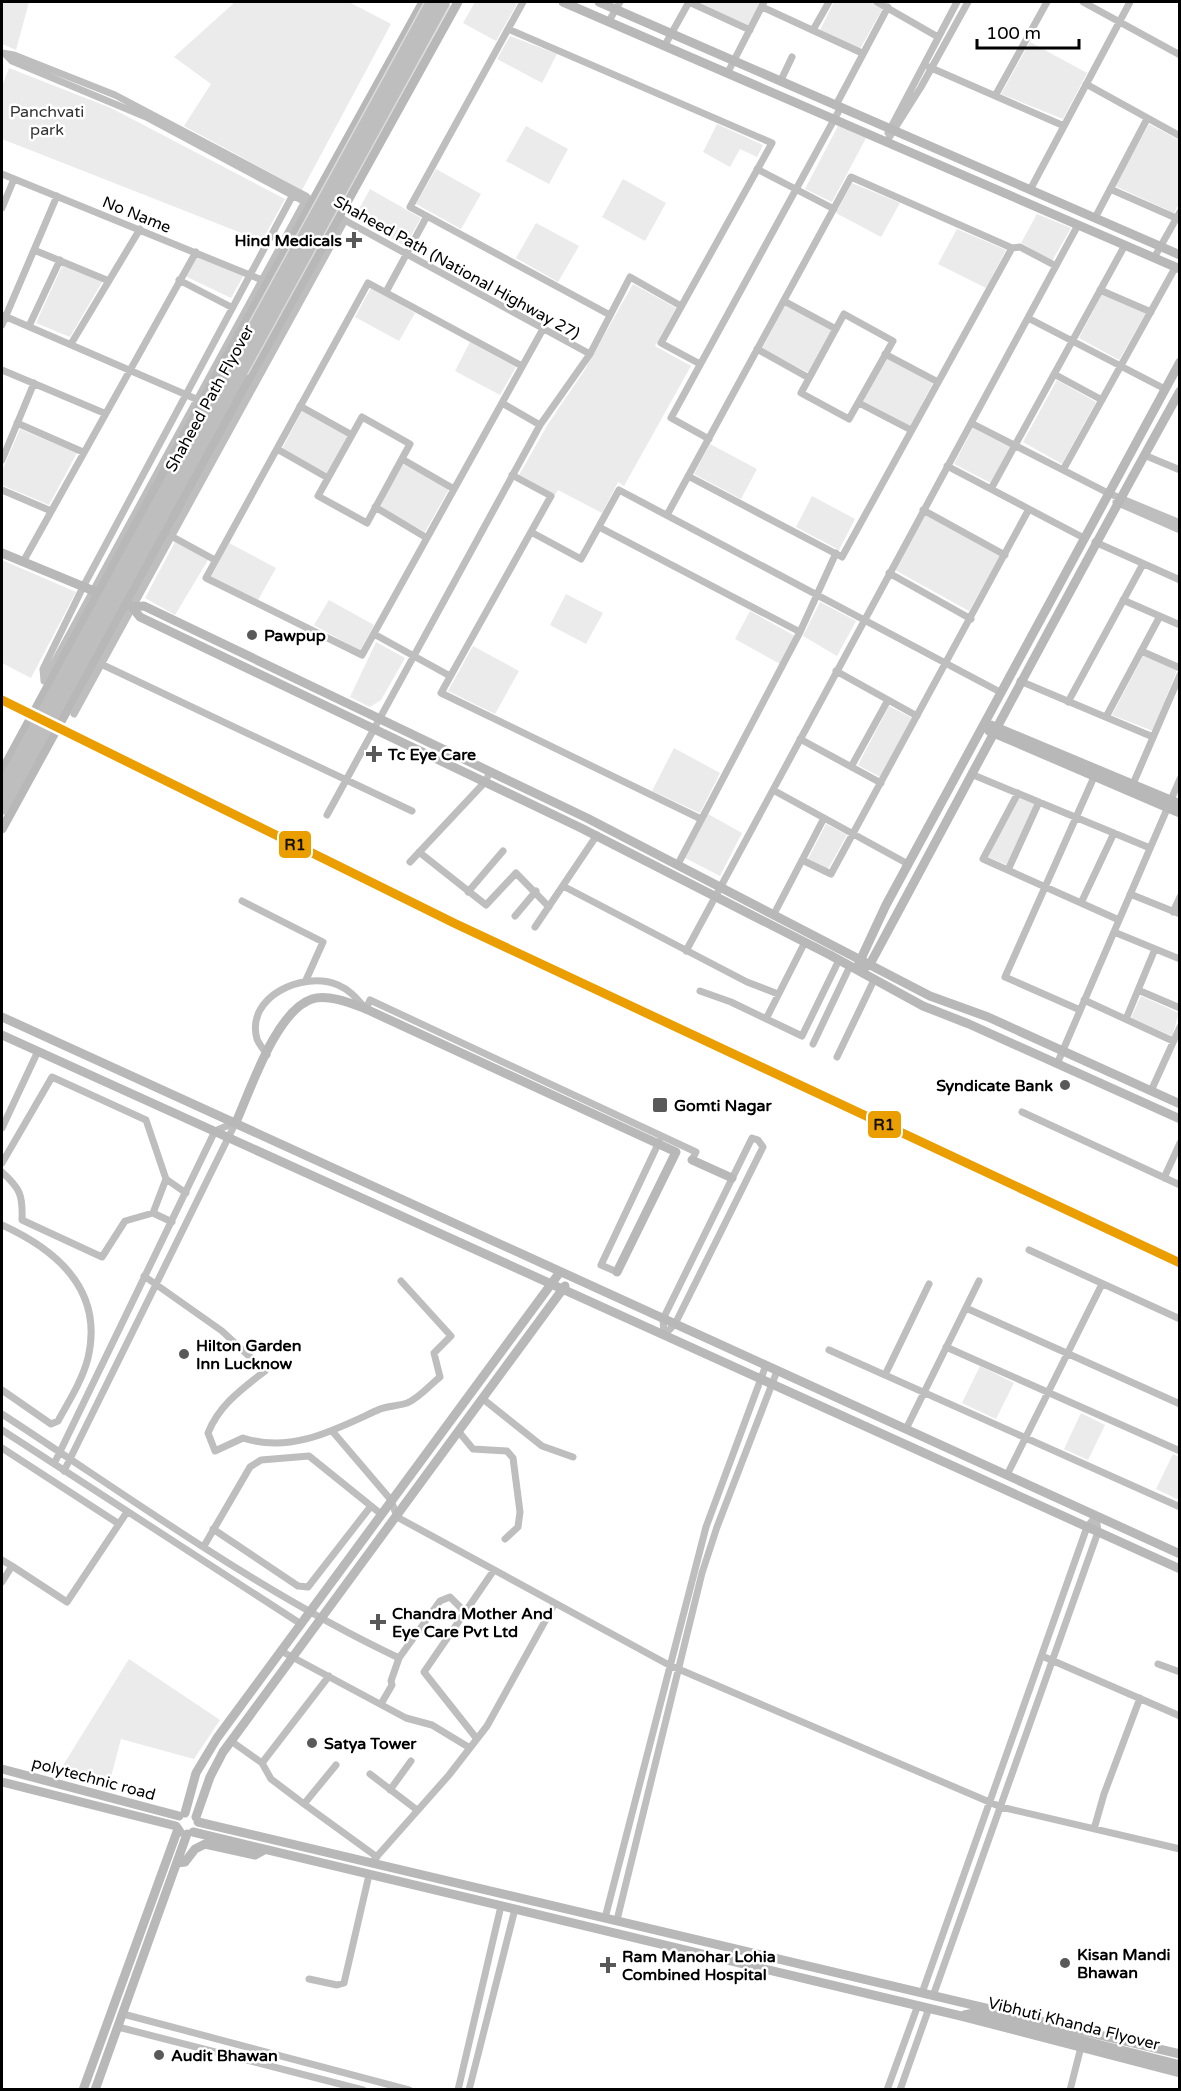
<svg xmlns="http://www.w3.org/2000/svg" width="1181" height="2091" font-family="'Varela Round',sans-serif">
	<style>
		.green { fill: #ebebeb }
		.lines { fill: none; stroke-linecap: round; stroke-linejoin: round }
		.street { stroke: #bebebe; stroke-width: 7 }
		.secondary { stroke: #b8b8b8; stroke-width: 9 }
		.rail { stroke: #bebebe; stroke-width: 2; stroke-dasharray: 9 3 1.5 3; stroke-linecap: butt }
		.highway-bridge-casing { stroke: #dbdbdb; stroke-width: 15; stroke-linecap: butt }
		.secondary-bridge { stroke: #b8b8b8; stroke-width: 9 }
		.highway-bridge { stroke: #bebebe; stroke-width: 12 }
		.rail-1-casing { stroke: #fff; stroke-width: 14 }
		.rail-1 { stroke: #eb9e00; stroke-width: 9 }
		.poi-dot { fill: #595959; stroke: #fff; stroke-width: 2 }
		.labels { text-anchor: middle; stroke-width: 5; stroke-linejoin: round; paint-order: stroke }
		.park-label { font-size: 16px; fill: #323232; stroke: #fff }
		.street-label { font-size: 16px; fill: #000; stroke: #fff }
		.poi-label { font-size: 16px; font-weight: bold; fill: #000; stroke: #fff; text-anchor: start }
		.line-badge { stroke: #fff; stroke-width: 2 }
		.pale-badge-label { font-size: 16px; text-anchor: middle; font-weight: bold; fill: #111 }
	</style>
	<rect width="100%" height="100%" fill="#fff"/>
	<path class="green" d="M 2,2 L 29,2 L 16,50 L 2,44 Z
		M 235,2 L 349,2 L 391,24 L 302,190 L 184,126 L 211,84 L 174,57 Z
		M 475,2 L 518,2 L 496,41 L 463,23 Z
		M 696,2 L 761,2 L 748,25 Z
		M 834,2 L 871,2 L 883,8 L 860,49 L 820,30 Z
		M 510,36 L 557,54 L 542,83 L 497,59 Z
		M 1030,42 L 1087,73 L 1063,119 L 1001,94 Z
		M 9,68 L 111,108 L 285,199 L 262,241 L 2,139 L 2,86 Z
		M 717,124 L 763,145 L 757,157 L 740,149 L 730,167 L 703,152 Z
		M 1149,124 L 1179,140 L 1179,204 L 1174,213 L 1115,186 Z
		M 526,126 L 568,149 L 549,184 L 506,161 Z
		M 838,126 L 866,138 L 832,202 L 805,189 Z
		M 436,169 L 481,194 L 461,229 L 416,204 Z
		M 623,179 L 666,203 L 645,241 L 602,217 Z
		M 852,183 L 900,203 L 881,237 L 836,213 Z
		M 370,189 L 421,218 L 405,246 L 354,218 Z
		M 1037,214 L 1071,228 L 1052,261 L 1021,243 Z
		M 536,223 L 579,246 L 558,282 L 516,258 Z
		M 957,229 L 1006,250 L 986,288 L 938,264 Z
		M 197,256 L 244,275 L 231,298 L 185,276 Z
		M 63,264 L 102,282 L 70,337 L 36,323 Z
		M 633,284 L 676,308 L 655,346 L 691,366 L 624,486 L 618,482 L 602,513 L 558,490 L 555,495 L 519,475 L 548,424 L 584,371 Z
		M 371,288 L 415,313 L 399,341 L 355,317 Z
		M 1102,294 L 1146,313 L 1119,360 L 1079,338 Z
		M 785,305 L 832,329 L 809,373 L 762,349 Z
		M 470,342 L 516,367 L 500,395 L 455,371 Z
		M 886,358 L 933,383 L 910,426 L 863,401 Z
		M 1057,380 L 1096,402 L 1062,464 L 1023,442 Z
		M 302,411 L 347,436 L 327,473 L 282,449 Z
		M 973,428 L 1010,447 L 991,483 L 954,464 Z
		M 20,429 L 77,453 L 49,505 L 2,485 L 2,471 Z
		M 710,444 L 757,469 L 741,499 L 694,474 Z
		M 403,464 L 449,489 L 425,532 L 379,507 Z
		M 812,496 L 855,519 L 839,550 L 796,527 Z
		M 925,515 L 1000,556 L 969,611 L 895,570 Z
		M 175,542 L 208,560 L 175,615 L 145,598 Z
		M 229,543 L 276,568 L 257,602 L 211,577 Z
		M 2,560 L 76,592 L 31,678 L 2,663 Z
		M 566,594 L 603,613 L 586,644 L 550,625 Z
		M 329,600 L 374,625 L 360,651 L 314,625 Z
		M 820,602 L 856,621 L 837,656 L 803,636 Z
		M 750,611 L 795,636 L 780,664 L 735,639 Z
		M 376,642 L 405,658 L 381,700 L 370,707 L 350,697 Z
		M 473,646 L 519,671 L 495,714 L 448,691 Z
		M 1143,656 L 1177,670 L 1153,731 L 1112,715 Z
		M 889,706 L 912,718 L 880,777 L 858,765 Z
		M 674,748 L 720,773 L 700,813 L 652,791 Z
		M 1019,798 L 1035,804 L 1007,865 L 988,857 Z
		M 708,814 L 742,833 L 720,876 L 685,858 Z
		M 826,824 L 847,835 L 828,869 L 808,859 Z
		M 1141,996 L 1179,1013 L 1172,1036 L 1131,1018 Z
		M 980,1366 L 1014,1383 L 996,1419 L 962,1403 Z
		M 1081,1413 L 1105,1425 L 1088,1460 L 1064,1449 Z
		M 1173,1454 L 1179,1457 L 1179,1500 L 1156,1489 Z
		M 129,1659 L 220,1720 L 194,1759 L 121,1739 L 108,1788 L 57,1775 Z"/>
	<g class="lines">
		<path class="street" d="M 523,2 L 410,207 L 610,315
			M 689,2 L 750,30
			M 877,2 L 938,37
			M 1083,2 L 1180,55
			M 762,7 L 862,53
			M 609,21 L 620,2
			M 508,29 L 772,143 L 661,343 L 700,364
			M 813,30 L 829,2
			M 665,45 L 689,2
			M 2,53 L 14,55 L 115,95 L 306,196 L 314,204
			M 6,55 L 12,61 L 146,117 L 307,203
			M 929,67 L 1064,126
			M 728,72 L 764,2
			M 781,80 L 792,57
			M 1086,84 L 1180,136
			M 995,96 L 1047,2
			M 836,105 L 888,7
			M 888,133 L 957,2
			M 887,141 L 921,87 L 968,2
			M 757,169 L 834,209
			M 2,174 L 262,280
			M 1110,189 L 1176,218
			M 1030,190 L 1130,2
			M 2,208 L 14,179
			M 337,216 L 590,354
			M 1095,218 L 1147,119
			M 34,250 L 109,281
			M 1154,258 L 1180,212
			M 179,280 L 231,307
			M 1100,290 L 1151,312
			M 386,292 L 427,216
			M 784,301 L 836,329
			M 844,314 L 893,341 L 849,419 L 801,393 Z
			M 2,315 L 196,399
			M 1028,318 L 1165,389
			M 2,325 L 57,196
			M 29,326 L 60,260
			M 71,344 L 140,229
			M 757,349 L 809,378
			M 885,354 L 938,382
			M 522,366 L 368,283 L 206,578 L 362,655 L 543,329
			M 2,370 L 104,413
			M 1054,374 L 1102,400
			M 502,403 L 540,425
			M 859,403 L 911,430
			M 300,406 L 352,435
			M 362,417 L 410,444 L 367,523 L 318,496 Z
			M 17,423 L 83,452
			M 971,423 L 1108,493 L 1180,523
			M 709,439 L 671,418 L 841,107
			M 277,449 L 328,478
			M 1144,455 L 1180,470
			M 402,459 L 454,489
			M 2,460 L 34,383
			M 947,466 L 1084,538
			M 1063,470 L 1175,268
			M 512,475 L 551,496 L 441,693 L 701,819
			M 688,476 L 842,557 L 1012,248
			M 991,489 L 1125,245
			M 2,490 L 51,511
			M 1116,502 L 1180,530
			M 375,507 L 427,538
			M 923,510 L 1005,555
			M 667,515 L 851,177 L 1012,248 L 1020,247 L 1056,266
			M 599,527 L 800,632
			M 531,532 L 581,559 L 619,490 L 1000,692
			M 171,536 L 215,560
			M 1095,542 L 1180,580
			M 23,562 L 196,252
			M 889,573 L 971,619
			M 1123,600 L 1180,625
			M 374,634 L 450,676
			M 1141,651 L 1180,668
			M 101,664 L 412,811
			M 836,671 L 917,716
			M 44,681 L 43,669 L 83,587 L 295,191
			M 44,681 L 304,203
			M 1020,681 L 1153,737
			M 1068,702 L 1143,564
			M 74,714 L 345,220
			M 1106,717 L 1160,616
			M 800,739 L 881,783
			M 851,767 L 888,700
			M 971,774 L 1150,848
			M 1133,784 L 1180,675
			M 773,790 L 908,864
			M 1018,793 L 983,859 L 1119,920
			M 327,815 L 540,425 L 590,354 L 630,277 L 681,306
			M 419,852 L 486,905 L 516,873 L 549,907
			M 802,860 L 831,874 L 1029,509
			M 410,862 L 485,782 L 490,772
			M 678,864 L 800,632 L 836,553
			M 1008,870 L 1039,802
			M 563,886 L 747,982 L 778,994
			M 468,892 L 503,851
			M 1130,894 L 1180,914
			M 242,901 L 323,942 L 306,980
			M 1081,903 L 1114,833
			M 1173,912 L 1180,897
			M 774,914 L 824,818
			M 515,916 L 536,891
			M 535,927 L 597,835
			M 1114,932 L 1180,959
			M 686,951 L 1078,225
			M 1138,990 L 1180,1008
			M 700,991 L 731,1002 L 802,1036 L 839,960
			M 1084,1000 L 1173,1041
			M 1080,1010 L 1005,977 L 1094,777
			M 766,1019 L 805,942
			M 1126,1019 L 1155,949
			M 813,1044 L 850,966
			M 267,1055 C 264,1050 259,1044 257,1039 C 245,997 303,970 338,985 C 350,990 357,999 366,1009 L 370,1000 L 696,1152 L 692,1160
			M 837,1057 L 874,980
			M 1057,1064 L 1180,779
			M 1151,1091 L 1180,1027
			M 1022,1112 L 1180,1185
			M 2,1128 L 38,1051
			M 752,1138 L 758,1140 L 763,1147 L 675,1324 L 664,1335 L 663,1319 Z
			M 2,1163 L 52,1077 L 146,1120 L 166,1179 L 153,1213
			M 2,1172 C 20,1188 23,1195 22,1220 L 102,1257 L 125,1221 L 153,1213 L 172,1222
			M 1164,1178 L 1180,1143
			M 166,1179 L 186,1193
			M 2,1225 C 57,1250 104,1290 88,1358 C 82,1381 69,1401 58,1421 L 51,1424 L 2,1390
			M 1029,1250 L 1180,1319
			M 617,1272 L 601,1265 L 659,1142
			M 144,1276 L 222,1331 L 265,1371 C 242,1389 219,1405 208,1433 L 215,1451 L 243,1438 C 292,1454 336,1429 380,1409 C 388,1406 398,1406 407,1403 C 418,1399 430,1385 440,1377 L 434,1353 L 451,1336 L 401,1281
			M 966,1308 L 1180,1404
			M 946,1347 L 1180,1451
			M 829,1350 L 1180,1507
			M 885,1375 L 929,1284
			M 483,1399 L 542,1446 L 573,1457
			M 2,1414 C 131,1498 259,1592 399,1658
			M 906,1429 L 979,1281
			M 2,1430 L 301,1624
			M 333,1432 L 391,1500 L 397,1517 L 669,1665 L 1001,1807 L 1180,1849
			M 459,1432 L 473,1449 L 507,1451 L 513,1458 L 520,1512 L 518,1527 L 505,1539
			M 2,1448 L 119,1524
			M 54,1464 L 215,1131 L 236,1122
			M 64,1471 L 236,1122
			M 1007,1475 L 1102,1284
			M 213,1529 L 298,1586 L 308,1587 L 371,1506
			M 204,1546 L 250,1467 L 261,1460 L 309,1456 L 381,1514
			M 2,1560 L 12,1566
			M 2,1582 L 12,1566 L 67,1602 L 127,1512
			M 281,1651 L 406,1718 L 432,1725 L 470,1748
			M 1042,1656 L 1180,1716
			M 1158,1664 L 1180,1672
			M 381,1704 L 392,1685 L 391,1681 L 399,1658 L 440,1601 L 450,1597 L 465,1612
			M 477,1739 L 424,1672 L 494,1570
			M 231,1741 L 262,1763 L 329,1676
			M 262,1763 L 271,1779 L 304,1804
			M 336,1765 L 304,1804 L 377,1857
			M 370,1774 L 417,1810
			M 390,1790 L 411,1761
			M 1094,1829 L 1104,1794 L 1140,1698
			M 372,1862 L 449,1775 L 487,1726 L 555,1603
			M 605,1918 L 706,1527 L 766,1365
			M 617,1920 L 702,1573 L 717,1527 L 777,1371
			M 309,1979 L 337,1985 L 344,1983 L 369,1875
			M 922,1993 L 1087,1527 L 1096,1516
			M 933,1996 L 1098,1532 L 1096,1516
			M 123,2014 L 409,2090
			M 118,2027 L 363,2090
			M 458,2090 L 501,1906
			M 469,2090 L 515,1909
			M 887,2090 L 918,2005
			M 900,2090 L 929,2008
			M 1070,2090 L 1081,2047"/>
		<path class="secondary" d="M 563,2 L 1180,269
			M 599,2 L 1180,255
			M 221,367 L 423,2
			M 249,379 L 458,2
			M 2,553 L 106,596
			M 118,601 L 132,607 L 144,606 L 587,818 L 930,996 L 988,1017 L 1180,1104
			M 132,607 L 140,617 L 581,828 L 830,955 L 923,1006 L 969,1024 L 1180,1119
			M 991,725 L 1180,804
			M 989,731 L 1180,813
			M 859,963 L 886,905 L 1180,362
			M 866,967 L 870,964 C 973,773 1074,581 1180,391
			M 2,1017 L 1180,1554
			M 2,1035 L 1180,1569
			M 236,1122 C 251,1089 276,1011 312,999 C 328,994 350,1003 366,1009
			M 692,1160 L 732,1178
			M 2,1769 L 179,1816
			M 2,1782 L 176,1826 L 180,1832
			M 185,1813 L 196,1773 L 217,1738 L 560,1272
			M 196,1817 L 210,1777 L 223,1752 L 565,1286
			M 198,1822 L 1180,2054
			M 193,1832 L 961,2016 L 1180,2073
			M 177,1863 L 185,1862 L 195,1849 L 205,1844 L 255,1855 L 264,1850
			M 964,2015 L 974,2013 L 1180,2065
			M 83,2090 L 178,1829
			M 95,2090 L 187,1834"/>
		<path class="rail" d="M 400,896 L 1180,1263"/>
		<g class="highway-bridge-casing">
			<path id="highway-bridge" d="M 2,788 L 432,2
				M 2,809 L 444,2"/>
		</g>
		<path class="secondary-bridge" d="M 2,771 L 221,367
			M 2,829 L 249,379
			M 366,1009 L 676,1152 L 617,1272"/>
		<use href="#highway-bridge" class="highway-bridge"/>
		<g class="rail-1-casing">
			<path id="rail-1" d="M 2,700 L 456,924 L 1180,1263"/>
		</g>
		<use href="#rail-1" class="rail-1"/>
	</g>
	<g class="poi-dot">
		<path d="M351 231h6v6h6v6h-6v6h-6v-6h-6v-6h6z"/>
		<circle cx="252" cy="635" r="6"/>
		<path d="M371 745h6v6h6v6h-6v6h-6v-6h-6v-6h6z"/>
		<circle cx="1065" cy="1085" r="6"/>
		<rect x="652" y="1097" width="16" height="16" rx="3"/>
		<circle cx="184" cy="1354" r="6"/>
		<path d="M375 1613h6v6h6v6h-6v6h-6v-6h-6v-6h6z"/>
		<circle cx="312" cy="1743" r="6"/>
		<circle cx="1065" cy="1963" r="6"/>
		<path d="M605 1956h6v6h6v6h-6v6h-6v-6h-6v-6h6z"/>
		<circle cx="159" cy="2055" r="6"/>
	</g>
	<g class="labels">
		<g class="park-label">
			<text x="47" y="117">Panchvati<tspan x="47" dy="18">park</tspan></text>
		</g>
		<g class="street-label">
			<text transform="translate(137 214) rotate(22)" y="6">No Name</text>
			<text transform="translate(457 267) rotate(29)" y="6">Shaheed Path (National Highway 27)</text>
			<text transform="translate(209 398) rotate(-61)" y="6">Shaheed Path Flyover</text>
			<text transform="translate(94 1778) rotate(15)" y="6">polytechnic road</text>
			<text transform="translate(1074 2023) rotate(14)" y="6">Vibhuti Khanda Flyover</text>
		</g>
		<g class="poi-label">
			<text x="342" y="246" text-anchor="end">Hind Medicals</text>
			<text x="264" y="641">Pawpup</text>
			<text x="388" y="760">Tc Eye Care</text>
			<text x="1053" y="1091" text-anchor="end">Syndicate Bank</text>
			<text x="674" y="1111">Gomti Nagar</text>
			<text x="196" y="1351">Hilton Garden<tspan x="196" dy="18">Inn Lucknow</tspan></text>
			<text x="392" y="1619">Chandra Mother And<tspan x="392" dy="18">Eye Care Pvt Ltd</tspan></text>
			<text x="324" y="1749">Satya Tower</text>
			<text x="1077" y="1960">Kisan Mandi<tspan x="1077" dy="18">Bhawan</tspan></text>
			<text x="622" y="1962">Ram Manohar Lohia<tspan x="622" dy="18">Combined Hospital</tspan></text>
			<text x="171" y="2061">Audit Bhawan</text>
		</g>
	</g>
	<g class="line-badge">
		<rect x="278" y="830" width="34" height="29" rx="6" fill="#eb9e00"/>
		<rect x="867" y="1110" width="35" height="29" rx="6" fill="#eb9e00"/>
	</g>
	<g class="pale-badge-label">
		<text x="295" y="850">R1</text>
		<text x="884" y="1130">R1</text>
	</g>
	<rect width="1181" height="2091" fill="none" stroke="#000000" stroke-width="6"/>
	<path d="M977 39v9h102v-9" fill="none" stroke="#000000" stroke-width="3"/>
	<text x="986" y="39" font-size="18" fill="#000000" stroke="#ffffff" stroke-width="4.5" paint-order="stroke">100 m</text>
</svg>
